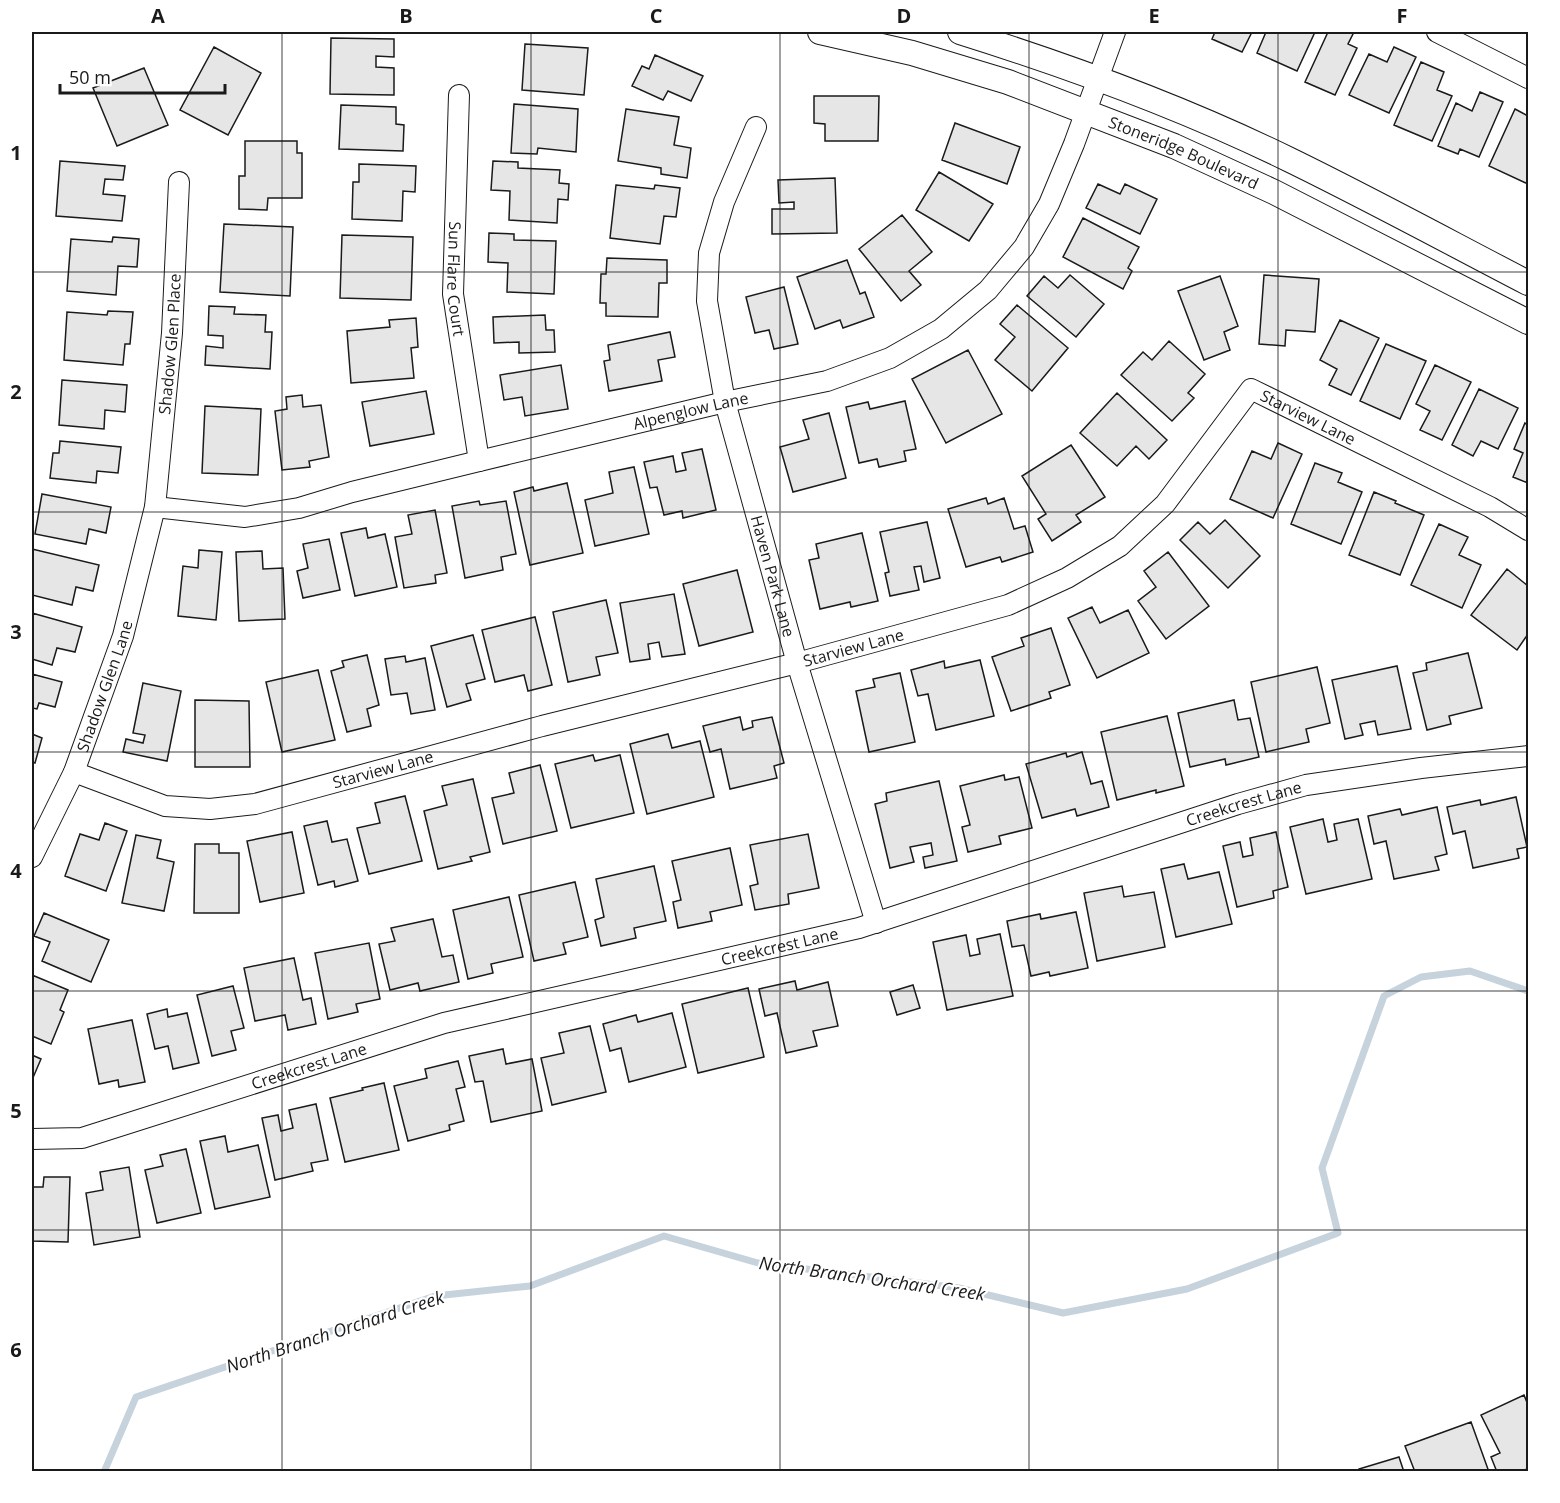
<svg xmlns="http://www.w3.org/2000/svg" width="1560" height="1503" font-family="'Open Sans',sans-serif">
	<style>
		.lines { fill: none; stroke-linecap: round; stroke-linejoin: round }
		.stream { stroke: #c6d2dc; stroke-width: 7 }
		.building { fill: #e6e6e6; stroke: #1a1a1a; stroke-width: 1.5 }
		.minor-casing { stroke: #1a1a1a; stroke-width: 22 }
		.tertiary-casing { stroke: #1a1a1a; stroke-width: 26 }
		.minor { stroke: #fff; stroke-width: 20 }
		.tertiary { stroke: #fff; stroke-width: 24 }
		.grid { fill: none; stroke: #1a1a1a; stroke-width: 1.5; stroke-opacity: 0.55 }
		.labels { text-anchor: middle; stroke-width: 4.5; stroke-linejoin: round; paint-order: stroke }
		.street-label { font-size: 16px; fill: #1a1a1a; stroke: #fff }
		.water-label { font-size: 18px; font-style: italic; fill: #1a1a1a; stroke: #fff }
		.neatline { fill: none; stroke: #1a1a1a; stroke-width: 2 }
		.grid-label { font-size: 20px; text-anchor: middle; font-weight: bold; fill: #1a1a1a }
	</style>
	<rect width="100%" height="100%" fill="#fff"/>
	<g class="lines">
		<path class="stream" d="M 104,1472 L 136,1397 L 435,1296 L 530,1286 L 664,1236 L 758,1263 L 959,1288 L 1063,1313 L 1187,1289 L 1338,1233 L 1322,1168 L 1384,996 L 1421,977 L 1470,971 L 1528,991"/>
	</g>
	<path class="building" d="M 1215,32 L 1252,32 L 1242,52 L 1212,39 Z
		M 1266,32 L 1315,32 L 1297,71 L 1257,53 Z
		M 1328,32 L 1354,32 L 1348,44 L 1357,48 L 1335,95 L 1305,82 Z
		M 331,38 L 394,39 L 394,57 L 376,56 L 376,67 L 394,68 L 394,95 L 330,94 Z
		M 525,44 L 588,48 L 584,95 L 522,90 Z
		M 214,47 L 261,73 L 228,135 L 180,110 Z
		M 1394,47 L 1416,57 L 1389,113 L 1349,95 L 1369,54 L 1387,62 Z
		M 655,55 L 703,76 L 691,101 L 668,91 L 663,100 L 632,86 L 642,66 L 649,69 Z
		M 1421,62 L 1444,72 L 1437,90 L 1452,96 L 1432,141 L 1394,125 Z
		M 144,68 L 168,125 L 117,146 L 93,88 Z
		M 1480,92 L 1503,102 L 1479,157 L 1460,149 L 1458,154 L 1438,146 L 1456,103 L 1472,111 Z
		M 814,96 L 879,96 L 878,141 L 825,141 L 825,124 L 814,123 Z
		M 514,104 L 578,109 L 576,152 L 538,148 L 537,154 L 511,153 Z
		M 341,105 L 396,107 L 396,124 L 404,125 L 403,151 L 339,149 Z
		M 626,109 L 679,117 L 674,145 L 691,148 L 687,178 L 661,174 L 661,168 L 618,161 Z
		M 1515,109 L 1528,116 L 1528,184 L 1489,166 Z
		M 955,123 L 1020,147 L 1007,184 L 942,160 Z
		M 245,141 L 297,141 L 297,153 L 302,153 L 302,198 L 268,198 L 267,210 L 239,209 L 239,176 L 245,176 Z
		M 60,161 L 125,166 L 123,180 L 105,179 L 103,194 L 125,196 L 122,221 L 56,216 Z
		M 493,161 L 518,162 L 518,168 L 560,170 L 559,183 L 569,184 L 568,200 L 558,199 L 557,223 L 509,220 L 510,191 L 491,190 Z
		M 359,164 L 416,166 L 415,192 L 403,191 L 402,221 L 352,219 L 353,182 L 359,182 Z
		M 939,172 L 993,204 L 969,241 L 916,210 Z
		M 835,178 L 837,233 L 772,234 L 772,209 L 794,209 L 794,202 L 779,203 L 778,180 Z
		M 1098,184 L 1120,194 L 1125,184 L 1157,199 L 1140,234 L 1086,208 Z
		M 616,185 L 654,189 L 655,185 L 680,188 L 676,217 L 664,216 L 660,244 L 610,238 Z
		M 902,215 L 932,252 L 909,271 L 921,285 L 901,301 L 859,249 Z
		M 1083,218 L 1139,247 L 1128,268 L 1132,271 L 1123,289 L 1063,257 Z
		M 224,224 L 293,227 L 290,296 L 220,292 Z
		M 489,233 L 514,234 L 514,240 L 556,241 L 554,294 L 507,292 L 508,263 L 488,262 Z
		M 342,235 L 413,237 L 411,300 L 340,298 Z
		M 113,237 L 139,239 L 137,267 L 118,266 L 116,295 L 67,291 L 71,239 L 112,242 Z
		M 607,258 L 667,260 L 667,283 L 659,283 L 658,317 L 606,316 L 606,303 L 600,303 L 601,274 L 606,274 Z
		M 847,260 L 860,294 L 865,292 L 874,317 L 843,328 L 840,320 L 815,329 L 797,277 Z
		M 1070,275 L 1104,304 L 1076,337 L 1027,296 L 1044,276 L 1058,288 Z
		M 1264,275 L 1319,279 L 1315,332 L 1286,330 L 1285,346 L 1259,344 Z
		M 1220,276 L 1238,326 L 1224,332 L 1230,350 L 1204,360 L 1178,291 Z
		M 784,287 L 798,344 L 774,349 L 769,330 L 755,333 L 746,297 Z
		M 1017,305 L 1068,348 L 1032,391 L 995,360 L 1015,337 L 1000,324 Z
		M 209,306 L 235,307 L 234,314 L 266,315 L 265,332 L 272,332 L 270,369 L 205,365 L 206,346 L 223,348 L 223,336 L 208,335 Z
		M 108,311 L 133,312 L 130,344 L 125,344 L 123,365 L 64,360 L 67,312 L 107,315 Z
		M 545,315 L 546,330 L 554,330 L 555,352 L 519,353 L 519,342 L 494,343 L 493,317 Z
		M 416,318 L 418,347 L 411,348 L 414,378 L 351,383 L 347,331 L 390,327 L 389,320 Z
		M 1340,320 L 1379,338 L 1351,395 L 1329,385 L 1337,369 L 1320,360 Z
		M 670,332 L 675,357 L 658,360 L 662,381 L 609,391 L 604,361 L 610,360 L 608,345 Z
		M 1169,341 L 1205,374 L 1188,393 L 1194,398 L 1172,421 L 1121,375 L 1143,352 L 1152,360 Z
		M 1386,344 L 1426,361 L 1400,419 L 1360,401 Z
		M 968,350 L 1002,414 L 946,443 L 912,379 Z
		M 561,365 L 568,409 L 525,416 L 522,397 L 504,400 L 500,375 Z
		M 1435,365 L 1471,382 L 1442,440 L 1420,430 L 1430,411 L 1416,404 Z
		M 62,380 L 127,385 L 125,412 L 105,410 L 104,429 L 59,425 Z
		M 1479,389 L 1518,408 L 1498,449 L 1481,441 L 1473,456 L 1452,445 Z
		M 426,391 L 434,434 L 370,446 L 362,402 Z
		M 1117,393 L 1167,440 L 1149,459 L 1136,446 L 1117,466 L 1080,433 Z
		M 302,395 L 303,407 L 321,405 L 329,457 L 309,461 L 310,467 L 282,470 L 275,411 L 287,409 L 286,397 Z
		M 905,401 L 916,449 L 904,451 L 906,461 L 879,467 L 877,459 L 859,463 L 846,407 L 868,402 L 870,409 Z
		M 205,406 L 261,409 L 258,475 L 202,473 Z
		M 829,413 L 846,478 L 793,492 L 780,447 L 809,439 L 803,420 Z
		M 1525,423 L 1528,425 L 1528,483 L 1513,477 L 1523,453 L 1514,449 Z
		M 60,441 L 121,447 L 118,473 L 97,471 L 96,483 L 50,478 L 53,453 L 59,453 Z
		M 1278,443 L 1302,454 L 1273,518 L 1230,499 L 1252,451 L 1271,459 Z
		M 1071,445 L 1105,497 L 1076,515 L 1081,522 L 1052,541 L 1038,519 L 1046,514 L 1022,476 Z
		M 702,449 L 716,510 L 683,518 L 682,511 L 664,515 L 657,487 L 650,488 L 644,462 L 673,456 L 676,472 L 686,470 L 682,453 Z
		M 1315,463 L 1342,473 L 1338,482 L 1362,492 L 1341,544 L 1291,524 Z
		M 634,467 L 649,534 L 595,546 L 585,500 L 613,493 L 609,472 Z
		M 567,483 L 583,553 L 530,565 L 514,492 L 533,487 L 534,491 Z
		M 1374,492 L 1396,501 L 1395,503 L 1424,515 L 1400,575 L 1349,555 Z
		M 42,494 L 111,507 L 106,533 L 89,529 L 86,544 L 35,534 Z
		M 986,498 L 988,504 L 1004,498 L 1014,529 L 1025,526 L 1033,552 L 1002,562 L 1000,557 L 966,567 L 948,509 Z
		M 479,501 L 480,505 L 506,501 L 516,554 L 501,557 L 503,570 L 465,578 L 452,506 Z
		M 435,510 L 447,573 L 435,575 L 436,583 L 404,588 L 395,537 L 412,534 L 408,515 Z
		M 1225,520 L 1260,556 L 1228,588 L 1180,540 L 1198,522 L 1210,534 Z
		M 927,522 L 940,578 L 924,582 L 921,566 L 914,567 L 919,590 L 890,596 L 885,573 L 889,572 L 880,532 Z
		M 1439,524 L 1468,537 L 1459,555 L 1481,565 L 1462,608 L 1411,585 Z
		M 366,528 L 368,538 L 385,534 L 397,587 L 355,596 L 341,533 Z
		M 862,533 L 878,601 L 851,607 L 850,602 L 820,609 L 809,560 L 819,558 L 816,544 Z
		M 329,539 L 340,590 L 303,598 L 297,571 L 308,568 L 303,544 Z
		M 32,549 L 99,565 L 93,591 L 76,587 L 72,605 L 32,595 Z
		M 199,550 L 222,552 L 216,620 L 178,616 L 183,566 L 198,568 Z
		M 262,551 L 263,569 L 283,568 L 285,619 L 239,621 L 236,552 Z
		M 1168,552 L 1209,606 L 1166,639 L 1138,601 L 1156,587 L 1144,571 Z
		M 1507,569 L 1528,586 L 1528,634 L 1517,650 L 1471,615 Z
		M 737,570 L 753,632 L 699,646 L 683,584 Z
		M 674,594 L 685,654 L 662,657 L 659,642 L 648,644 L 650,659 L 630,662 L 620,603 Z
		M 606,600 L 618,653 L 596,657 L 600,675 L 568,682 L 553,612 Z
		M 1092,607 L 1100,623 L 1128,610 L 1149,653 L 1097,678 L 1068,618 Z
		M 32,613 L 82,627 L 75,652 L 57,648 L 52,665 L 32,659 Z
		M 535,617 L 552,685 L 528,691 L 524,675 L 495,682 L 482,630 Z
		M 1051,628 L 1070,685 L 1049,692 L 1051,698 L 1011,711 L 992,657 L 1024,646 L 1021,638 Z
		M 473,635 L 485,679 L 466,684 L 471,700 L 447,707 L 431,646 Z
		M 1468,653 L 1482,708 L 1449,716 L 1451,724 L 1427,730 L 1413,673 L 1427,670 L 1426,663 Z
		M 367,655 L 379,705 L 367,709 L 371,726 L 347,732 L 331,671 L 344,667 L 342,661 Z
		M 405,656 L 406,662 L 425,658 L 435,710 L 411,714 L 407,693 L 391,695 L 385,659 Z
		M 980,660 L 994,716 L 936,730 L 928,694 L 918,696 L 911,670 L 944,661 L 945,668 Z
		M 1397,666 L 1411,729 L 1378,735 L 1375,721 L 1360,724 L 1363,735 L 1345,739 L 1332,680 Z
		M 1317,667 L 1330,723 L 1306,729 L 1309,742 L 1266,752 L 1251,682 Z
		M 318,670 L 335,740 L 282,752 L 266,682 Z
		M 900,673 L 915,742 L 869,752 L 856,691 L 875,687 L 873,679 Z
		M 32,674 L 62,682 L 55,707 L 39,703 L 37,709 L 32,708 Z
		M 143,683 L 181,691 L 167,761 L 123,752 L 126,739 L 143,743 L 145,735 L 133,733 Z
		M 195,700 L 249,701 L 250,767 L 195,767 Z
		M 1234,700 L 1238,720 L 1250,718 L 1259,757 L 1226,765 L 1225,759 L 1190,767 L 1178,713 Z
		M 1167,716 L 1184,786 L 1156,793 L 1156,790 L 1117,800 L 1101,732 Z
		M 740,717 L 743,730 L 753,727 L 752,721 L 772,717 L 784,763 L 774,766 L 777,778 L 730,789 L 721,749 L 710,752 L 703,726 Z
		M 32,734 L 42,738 L 35,763 L 32,762 Z
		M 668,734 L 672,748 L 700,741 L 714,797 L 647,814 L 630,744 Z
		M 1082,752 L 1091,784 L 1102,781 L 1109,807 L 1077,816 L 1075,809 L 1042,818 L 1026,764 L 1066,753 L 1067,757 Z
		M 593,755 L 595,761 L 620,755 L 634,813 L 571,828 L 555,764 Z
		M 540,765 L 557,831 L 503,844 L 492,798 L 514,793 L 509,773 Z
		M 1004,775 L 1005,780 L 1019,777 L 1032,828 L 999,836 L 1001,844 L 968,852 L 962,827 L 970,825 L 960,786 Z
		M 473,779 L 490,852 L 470,857 L 472,861 L 438,869 L 424,811 L 447,805 L 442,786 Z
		M 939,781 L 957,861 L 925,868 L 923,857 L 933,855 L 931,843 L 910,847 L 914,862 L 890,868 L 875,804 L 887,801 L 886,793 Z
		M 405,796 L 422,861 L 369,874 L 357,828 L 380,823 L 375,803 Z
		M 1516,797 L 1527,847 L 1517,849 L 1519,858 L 1473,868 L 1465,831 L 1453,834 L 1447,807 L 1480,800 L 1481,805 Z
		M 1437,807 L 1447,854 L 1435,857 L 1439,870 L 1394,879 L 1386,841 L 1374,844 L 1368,816 L 1400,809 L 1402,815 Z
		M 1323,819 L 1328,842 L 1337,840 L 1334,824 L 1358,819 L 1372,879 L 1306,894 L 1290,827 Z
		M 327,821 L 332,842 L 347,839 L 358,881 L 335,887 L 334,881 L 318,885 L 304,826 Z
		M 105,823 L 127,831 L 106,891 L 65,876 L 80,834 L 99,840 Z
		M 292,832 L 304,893 L 260,902 L 247,841 Z
		M 1276,832 L 1288,887 L 1273,891 L 1274,898 L 1237,907 L 1223,846 L 1240,842 L 1243,857 L 1253,855 L 1250,838 Z
		M 808,834 L 819,888 L 788,894 L 789,904 L 755,910 L 750,886 L 758,884 L 750,845 Z
		M 136,835 L 161,840 L 157,858 L 174,862 L 164,911 L 122,903 Z
		M 195,844 L 219,844 L 219,853 L 239,853 L 239,913 L 194,913 Z
		M 730,848 L 742,905 L 710,912 L 712,921 L 678,928 L 673,902 L 681,900 L 672,861 Z
		M 1184,864 L 1188,879 L 1219,872 L 1232,924 L 1176,937 L 1161,869 Z
		M 654,866 L 666,921 L 634,928 L 636,938 L 601,946 L 595,920 L 604,917 L 596,879 Z
		M 575,882 L 588,937 L 563,943 L 566,954 L 534,961 L 519,895 Z
		M 1122,886 L 1124,897 L 1154,892 L 1165,947 L 1097,961 L 1084,893 Z
		M 509,897 L 523,957 L 491,964 L 493,973 L 468,979 L 453,910 Z
		M 1076,912 L 1088,968 L 1050,976 L 1049,972 L 1031,976 L 1024,945 L 1012,947 L 1007,921 L 1040,914 L 1041,919 Z
		M 44,913 L 109,940 L 91,982 L 42,961 L 50,942 L 34,936 Z
		M 433,919 L 442,957 L 453,955 L 459,982 L 420,991 L 418,983 L 390,990 L 379,944 L 395,941 L 391,928 Z
		M 1000,934 L 1013,996 L 947,1010 L 933,942 L 966,935 L 970,956 L 980,954 L 977,939 Z
		M 369,943 L 380,999 L 356,1004 L 358,1012 L 328,1019 L 315,953 Z
		M 294,958 L 303,1000 L 311,998 L 316,1024 L 288,1030 L 285,1015 L 255,1021 L 244,968 Z
		M 32,975 L 68,990 L 60,1010 L 64,1012 L 51,1044 L 32,1036 Z
		M 795,981 L 797,990 L 828,982 L 838,1026 L 813,1031 L 817,1046 L 786,1053 L 777,1013 L 765,1016 L 759,989 Z
		M 913,985 L 920,1008 L 897,1015 L 890,992 Z
		M 233,986 L 244,1028 L 231,1031 L 236,1050 L 212,1056 L 197,995 Z
		M 748,988 L 764,1057 L 698,1073 L 682,1004 Z
		M 167,1009 L 168,1017 L 187,1013 L 199,1063 L 173,1069 L 168,1046 L 155,1049 L 147,1014 Z
		M 672,1013 L 686,1067 L 629,1082 L 621,1048 L 610,1051 L 603,1024 L 636,1015 L 638,1022 Z
		M 132,1020 L 145,1082 L 119,1087 L 118,1080 L 99,1084 L 88,1029 Z
		M 590,1026 L 606,1092 L 552,1105 L 541,1058 L 564,1053 L 559,1033 Z
		M 503,1049 L 506,1064 L 532,1059 L 542,1111 L 491,1122 L 483,1081 L 475,1082 L 469,1056 Z
		M 32,1055 L 41,1059 L 32,1080 Z
		M 458,1061 L 465,1087 L 456,1089 L 464,1121 L 449,1125 L 450,1130 L 408,1141 L 394,1086 L 427,1078 L 425,1069 Z
		M 384,1083 L 399,1150 L 345,1162 L 330,1098 L 363,1090 L 362,1088 Z
		M 316,1104 L 328,1160 L 311,1163 L 313,1171 L 275,1180 L 262,1118 L 278,1115 L 281,1131 L 293,1128 L 289,1110 Z
		M 225,1136 L 228,1152 L 258,1145 L 270,1197 L 215,1209 L 200,1141 Z
		M 186,1149 L 201,1213 L 157,1223 L 145,1170 L 163,1166 L 160,1155 Z
		M 129,1167 L 140,1237 L 94,1245 L 86,1193 L 103,1190 L 100,1172 Z
		M 44,1177 L 70,1177 L 68,1242 L 32,1241 L 32,1187 L 43,1187 Z
		M 1524,1395 L 1528,1405 L 1528,1468 L 1522,1472 L 1497,1472 L 1491,1457 L 1500,1453 L 1481,1415 Z
		M 1471,1422 L 1489,1472 L 1415,1472 L 1405,1446 Z
		M 1399,1457 L 1404,1472 L 1360,1472 L 1359,1469 Z"/>
	<g class="lines">
		<g class="minor-casing">
			<g id="minor">
				<path d="M 1437,32 L 1528,78"/>
				<path id="s1" d="M 459,95 L 453,294 L 479,461"/>
				<path id="s2" d="M 756,127 L 724,202 L 709,253 L 707,301 L 725,402 L 797,663 L 876,923"/>
				<path id="s3" d="M 155,507 L 245,517 L 299,508 L 352,492 L 479,461 L 725,402 L 827,381 L 890,358 L 941,329 L 988,290 L 1024,247 L 1049,204 L 1074,144 L 1115,32"/>
				<path id="s4" d="M 74,772 L 165,806 L 210,809 L 255,804 L 542,726 L 797,663 L 1008,605 L 1067,578 L 1120,546 L 1165,504 L 1251,389 L 1490,507 L 1528,530"/>
				<path id="s5" d="M 32,857 L 74,772 L 123,636 L 155,507 L 172,333 L 179,182"/>
				<path id="s6" d="M 32,1139 L 82,1138 L 444,1023 L 859,928 L 1238,804 L 1306,785 L 1421,768 L 1528,756"/>
			</g>
		</g>
		<g class="tertiary-casing">
			<g id="tertiary">
				<path id="s7" d="M 820,32 L 912,53 L 1008,82 L 1174,146 L 1274,192 L 1528,322"/>
				<path d="M 960,32 C 1072,67 1184,108 1290,160 C 1370,199 1449,242 1528,283"/>
			</g>
		</g>
		<use href="#minor" class="minor"/>
		<use href="#tertiary" class="tertiary"/>
	</g>
	<path class="grid" d="M 282,32 L 282,1472M 531,32 L 531,1472M 780,32 L 780,1472M 1029,32 L 1029,1472M 1278,32 L 1278,1472M 32,272 L 1528,272M 32,512 L 1528,512M 32,752 L 1528,752M 32,991 L 1528,991M 32,1230 L 1528,1230"/>
	<g class="labels">
		<g class="street-label">
			<text dy="6" stroke="none"><textPath href="#s7" startOffset="384">Stoneridge Boulevard</textPath></text>
			<text dy="6" stroke="none"><textPath href="#s1" startOffset="184">Sun Flare Court</textPath></text>
			<text dy="6" stroke="none"><textPath href="#s5" startOffset="536">Shadow Glen Place</textPath></text>
			<text dy="6" stroke="none"><textPath href="#s3" startOffset="549">Alpenglow Lane</textPath></text>
			<text dy="6" stroke="none"><textPath href="#s4" startOffset="1362">Starview Lane</textPath></text>
			<text dy="6" stroke="none"><textPath href="#s2" startOffset="466">Haven Park Lane</textPath></text>
			<text dy="6" stroke="none"><textPath href="#s4" startOffset="806">Starview Lane</textPath></text>
			<text dy="6" stroke="none"><textPath href="#s5" startOffset="186">Shadow Glen Lane</textPath></text>
			<text dy="6" stroke="none"><textPath href="#s4" startOffset="320">Starview Lane</textPath></text>
			<text dy="6" stroke="none"><textPath href="#s6" startOffset="1260">Creekcrest Lane</textPath></text>
			<text dy="6" stroke="none"><textPath href="#s6" startOffset="774">Creekcrest Lane</textPath></text>
			<text dy="6" stroke="none"><textPath href="#s6" startOffset="288">Creekcrest Lane</textPath></text>
		</g>
		<g class="water-label">
			<text transform="translate(872 1279) rotate(8)" y="6">North Branch Orchard Creek</text>
			<text transform="translate(335 1332) rotate(-18)" y="6">North Branch Orchard Creek</text>
		</g>
	</g>
	<rect width="1560" height="1503" fill="none" stroke="#ffffff" stroke-width="66"/>
	<path d="M60 84v9h165v-9" fill="none" stroke="#1a1a1a" stroke-width="3"/>
	<text x="69" y="84" font-size="18" fill="#1a1a1a" stroke="#ffffff" stroke-width="4.5" paint-order="stroke">50 m</text>
	<rect x="33" y="33" width="1494" height="1437" class="neatline"/>
	<g class="grid-label">
		<text x="158" y="23">A</text>
		<text x="406" y="23">B</text>
		<text x="656" y="23">C</text>
		<text x="904" y="23">D</text>
		<text x="1154" y="23">E</text>
		<text x="1402" y="23">F</text>
		<text x="16" y="160">1</text>
		<text x="16" y="399">2</text>
		<text x="16" y="639">3</text>
		<text x="16" y="878">4</text>
		<text x="16" y="1118">5</text>
		<text x="16" y="1357">6</text>
	</g>
</svg>
